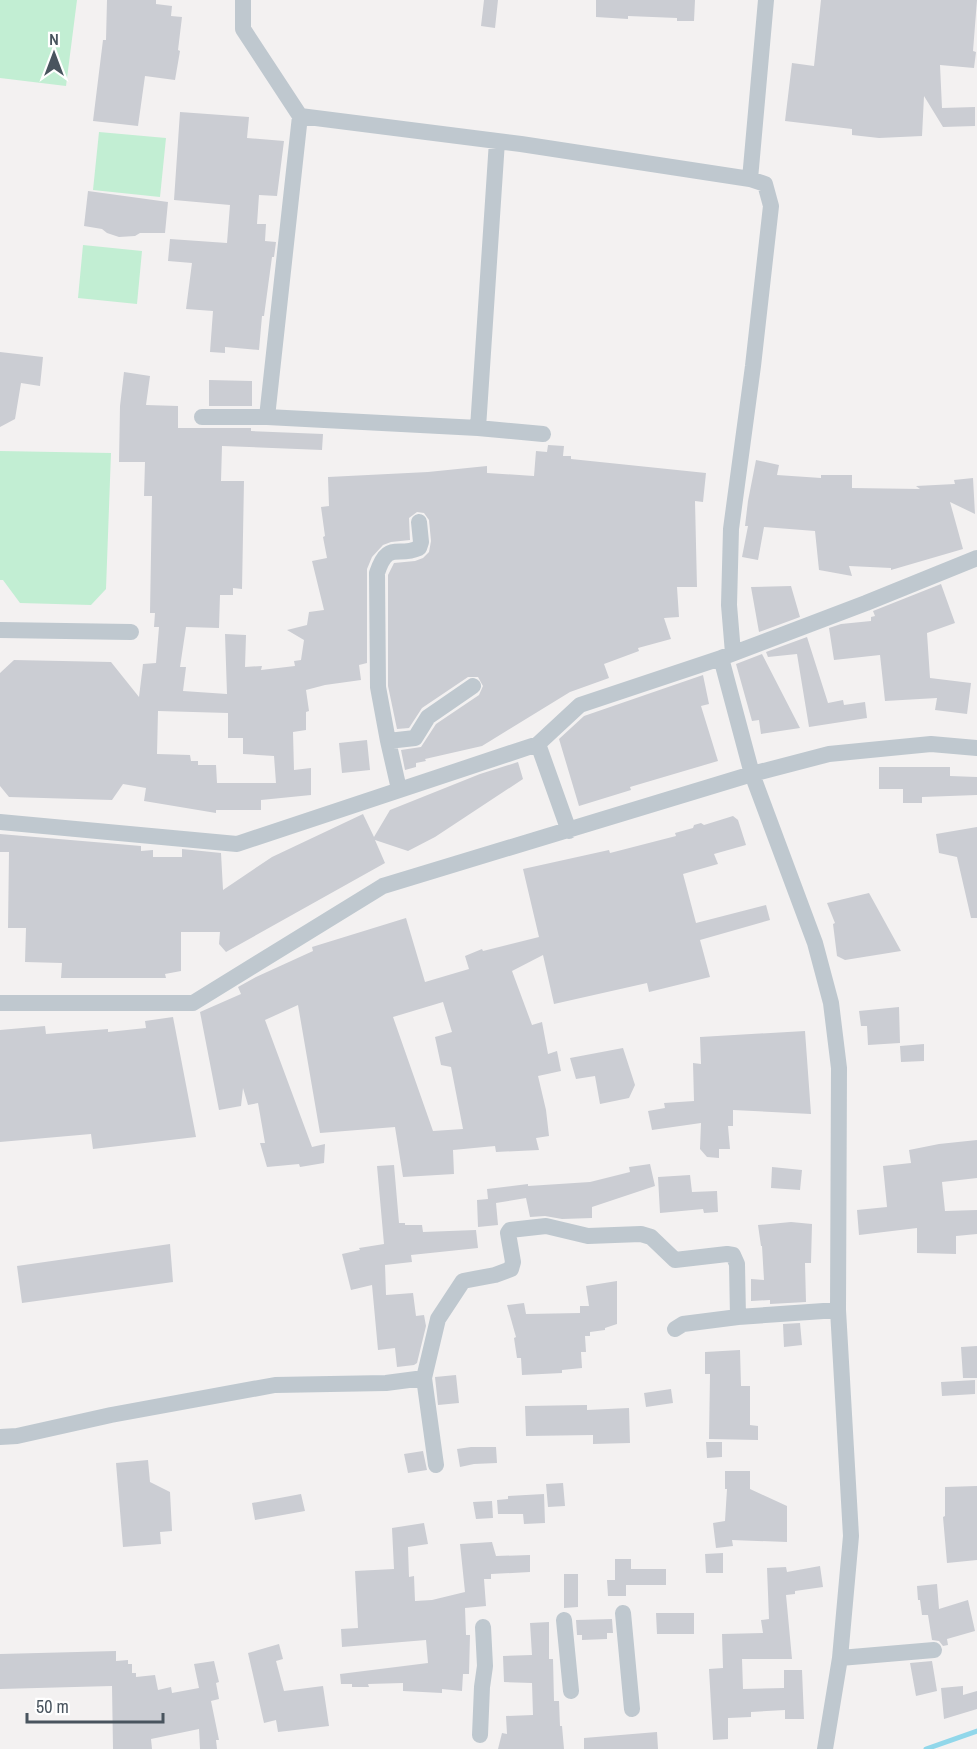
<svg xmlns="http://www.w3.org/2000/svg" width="977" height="1749" font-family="'Archivo Narrow',sans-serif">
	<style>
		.green { fill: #c2eed3 }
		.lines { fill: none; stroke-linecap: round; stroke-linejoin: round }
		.stream { stroke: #91d7ea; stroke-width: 5 }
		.building { fill: #cbcdd3; fill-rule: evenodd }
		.minor { stroke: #bfc8cf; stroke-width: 16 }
	</style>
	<rect width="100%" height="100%" fill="#f3f1f1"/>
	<path class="green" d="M 0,0 L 77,0 L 66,86 L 0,78 Z
		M 99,132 L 166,138 L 160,197 L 93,190 Z
		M 83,245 L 142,251 L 137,304 L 78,298 Z
		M 0,451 L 111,453 L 106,589 L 91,605 L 20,603 L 3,580 L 0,580 Z"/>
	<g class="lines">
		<path class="stream" d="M 926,1749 L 977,1731"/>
	</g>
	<path class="building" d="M 107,0 L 156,0 L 156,4 L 172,6 L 171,16 L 182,17 L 178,50 L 180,51 L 175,80 L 145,76 L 138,126 L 93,121 L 103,40 L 106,40 Z
		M 484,0 L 498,0 L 495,28 L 481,26 Z
		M 596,0 L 695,0 L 694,21 L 677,21 L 677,18 L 628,16 L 628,19 L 596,17 Z
		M 821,0 L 977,0 L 973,51 L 976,52 L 974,68 L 940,65 L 942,108 L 975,107 L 975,126 L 943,127 L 924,96 L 922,136 L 879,138 L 852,135 L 852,129 L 785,121 L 792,63 L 814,66 Z
		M 180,112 L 249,117 L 247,138 L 284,141 L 277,196 L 259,195 L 257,224 L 266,224 L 265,241 L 276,242 L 274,257 L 272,257 L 264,316 L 262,316 L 259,350 L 225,347 L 225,353 L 210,352 L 213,311 L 186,309 L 192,263 L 168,261 L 170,239 L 227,243 L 230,205 L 174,200 Z
		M 88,191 L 168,202 L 165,233 L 140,233 L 135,236 L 119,237 L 107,233 L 102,229 L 84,226 Z
		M 0,352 L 43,357 L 40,386 L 21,383 L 15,419 L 0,427 Z
		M 124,372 L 150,376 L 146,405 L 178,406 L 178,428 L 251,428 L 251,431 L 323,434 L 322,450 L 222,446 L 221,481 L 244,481 L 242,589 L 233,588 L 233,595 L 220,595 L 219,628 L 186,627 L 180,667 L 186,667 L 183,691 L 227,694 L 225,634 L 246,635 L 245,667 L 262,666 L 261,670 L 295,666 L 294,661 L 301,660 L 304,640 L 287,630 L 307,625 L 309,612 L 324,610 L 312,561 L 327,558 L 323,537 L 325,536 L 321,507 L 329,506 L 328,477 L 428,472 L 487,466 L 487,473 L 534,476 L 536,451 L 547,452 L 548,445 L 564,446 L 563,456 L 571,456 L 571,459 L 706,473 L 703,502 L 695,501 L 697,587 L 677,587 L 679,617 L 664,618 L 671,639 L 638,648 L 639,651 L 604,664 L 609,678 L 570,692 L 482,746 L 425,759 L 426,761 L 416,763 L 416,767 L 405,770 L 401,750 L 421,747 L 436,724 L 479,695 L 483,686 L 478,677 L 468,677 L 422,708 L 409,728 L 397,729 L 388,686 L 388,575 L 394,563 L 415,561 L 423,558 L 429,552 L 431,541 L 429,520 L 424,513 L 417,512 L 409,518 L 410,540 L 391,542 L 383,545 L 372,557 L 367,569 L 367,663 L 359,665 L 361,680 L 325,685 L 306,690 L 309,711 L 306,712 L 306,730 L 293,732 L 294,770 L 311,768 L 311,795 L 261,800 L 261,810 L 216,810 L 216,813 L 144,801 L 146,788 L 123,784 L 112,800 L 9,797 L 0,786 L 0,673 L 14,660 L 111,662 L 139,697 L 143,664 L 156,663 L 159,627 L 154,627 L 155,613 L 150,613 L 152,496 L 144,496 L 145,462 L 119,462 L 120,406 ZM 158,711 L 228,713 L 228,738 L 243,738 L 243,754 L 274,756 L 276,783 L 217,783 L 216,765 L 198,765 L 198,761 L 191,761 L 190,755 L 157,754 Z
		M 209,380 L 252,381 L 252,406 L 209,406 Z
		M 756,460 L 779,465 L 777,475 L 821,478 L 821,475 L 852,475 L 852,488 L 920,489 L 916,486 L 955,484 L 954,480 L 973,478 L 975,514 L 950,502 L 963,549 L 891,570 L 891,568 L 849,566 L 852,576 L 819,570 L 815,531 L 764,527 L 758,560 L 742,557 L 748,526 L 745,526 L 748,501 Z
		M 941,584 L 955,623 L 927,633 L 930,678 L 971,683 L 967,714 L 935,710 L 937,698 L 885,701 L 880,655 L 834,660 L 829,628 L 841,624 L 871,621 L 871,617 L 875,616 L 873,611 Z
		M 791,586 L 800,617 L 759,632 L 751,587 Z
		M 807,637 L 828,703 L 843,700 L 844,705 L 865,702 L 867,718 L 809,727 L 797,654 L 768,657 L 766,652 Z
		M 762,654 L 800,728 L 761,734 L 759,720 L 752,721 L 736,664 Z
		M 703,675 L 709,704 L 701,706 L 718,761 L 630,787 L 631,790 L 579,806 L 559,739 L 584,716 Z
		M 367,740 L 370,770 L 342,773 L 339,743 Z
		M 518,762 L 523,779 L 435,837 L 408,851 L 375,840 L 385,863 L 226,952 L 219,944 L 220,932 L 181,932 L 181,971 L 165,974 L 166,978 L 61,978 L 62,963 L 25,962 L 26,928 L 8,928 L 9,852 L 0,852 L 0,834 L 141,846 L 141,851 L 153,850 L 153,857 L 182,857 L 182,849 L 221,853 L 223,890 L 272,857 L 363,814 L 374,837 L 390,810 L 480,774 Z
		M 879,767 L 950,767 L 950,776 L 977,777 L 977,795 L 922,797 L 922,803 L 903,803 L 903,789 L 879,789 Z
		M 733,816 L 738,820 L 746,845 L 714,854 L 718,864 L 683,874 L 696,923 L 766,905 L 770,920 L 700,940 L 710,977 L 649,992 L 647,983 L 554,1004 L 543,955 L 512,971 L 532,1025 L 542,1022 L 548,1054 L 557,1051 L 561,1071 L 538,1076 L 546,1110 L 549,1136 L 536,1138 L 539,1150 L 496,1152 L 495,1146 L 453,1150 L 454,1174 L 403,1177 L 395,1127 L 320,1133 L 298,1005 L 265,1020 L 312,1147 L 325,1144 L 324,1163 L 300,1167 L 299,1164 L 267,1167 L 260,1143 L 265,1143 L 258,1103 L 248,1105 L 243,1088 L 241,1106 L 219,1110 L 200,1012 L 241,994 L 238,987 L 256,977 L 313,951 L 312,947 L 406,918 L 425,982 L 469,969 L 465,956 L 482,949 L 483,951 L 539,937 L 523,869 L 609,850 L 610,853 L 676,836 L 675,833 L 693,828 L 694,825 L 701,823 L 704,825 ZM 443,1002 L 452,1032 L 435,1037 L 441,1065 L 451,1067 L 463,1129 L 433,1131 L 393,1017 Z
		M 977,827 L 977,918 L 971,918 L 957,857 L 939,853 L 936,834 Z
		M 869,893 L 901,951 L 845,960 L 837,956 L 833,924 L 835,923 L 827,903 Z
		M 899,1007 L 900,1043 L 868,1045 L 867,1026 L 861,1026 L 859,1011 Z
		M 173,1017 L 196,1137 L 93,1149 L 91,1134 L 0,1142 L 0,1030 L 45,1026 L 46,1034 L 108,1029 L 108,1032 L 146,1028 L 145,1021 Z
		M 805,1031 L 811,1114 L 733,1110 L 733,1126 L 728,1126 L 730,1149 L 719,1149 L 719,1158 L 707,1157 L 700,1149 L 701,1123 L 652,1130 L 648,1111 L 665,1108 L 664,1103 L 694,1101 L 693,1063 L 701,1064 L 700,1037 Z
		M 924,1044 L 924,1061 L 901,1062 L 900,1046 Z
		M 623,1048 L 635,1085 L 629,1098 L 600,1104 L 595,1076 L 576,1079 L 570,1058 Z
		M 977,1140 L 977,1178 L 942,1182 L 945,1211 L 977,1210 L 977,1234 L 956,1236 L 956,1254 L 917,1253 L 917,1228 L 859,1235 L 857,1210 L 887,1207 L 883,1166 L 911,1163 L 909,1150 L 939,1144 Z
		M 650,1164 L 655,1186 L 592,1207 L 592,1218 L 562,1219 L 545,1216 L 530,1217 L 526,1198 L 496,1203 L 498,1225 L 478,1227 L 477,1200 L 488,1199 L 487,1189 L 528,1184 L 528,1186 L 590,1182 L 630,1172 L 629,1167 Z
		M 394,1165 L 399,1223 L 405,1223 L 405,1225 L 422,1225 L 423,1232 L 476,1230 L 478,1248 L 411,1255 L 412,1262 L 385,1265 L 386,1295 L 413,1293 L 416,1316 L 424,1315 L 426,1326 L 417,1363 L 414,1365 L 397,1367 L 395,1348 L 378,1350 L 372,1285 L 351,1290 L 342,1254 L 360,1250 L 359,1248 L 384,1244 L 377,1166 Z
		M 772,1167 L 802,1170 L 800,1190 L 771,1188 Z
		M 690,1175 L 692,1192 L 717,1191 L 718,1212 L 704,1213 L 703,1209 L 660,1213 L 658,1177 Z
		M 791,1222 L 812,1224 L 811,1263 L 805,1263 L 806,1302 L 770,1304 L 770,1300 L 751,1301 L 751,1279 L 764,1280 L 762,1246 L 761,1246 L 758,1225 Z
		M 170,1244 L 173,1282 L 22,1303 L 17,1266 Z
		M 617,1281 L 617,1324 L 605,1328 L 605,1330 L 590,1332 L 590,1336 L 585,1336 L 586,1352 L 581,1352 L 582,1368 L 562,1370 L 562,1373 L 522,1375 L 521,1358 L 517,1358 L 514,1338 L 516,1337 L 507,1305 L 524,1303 L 526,1314 L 580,1313 L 580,1306 L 589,1306 L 586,1286 Z
		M 800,1323 L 802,1345 L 784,1347 L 783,1324 Z
		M 977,1346 L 977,1378 L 963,1378 L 961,1347 Z
		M 740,1350 L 741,1386 L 750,1386 L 750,1425 L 758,1426 L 758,1440 L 709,1439 L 710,1374 L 705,1374 L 705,1352 Z
		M 456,1375 L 459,1403 L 438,1405 L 435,1377 Z
		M 975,1380 L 975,1394 L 942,1396 L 941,1382 Z
		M 671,1389 L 673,1403 L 646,1407 L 644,1393 Z
		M 587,1405 L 587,1410 L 629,1408 L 630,1443 L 593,1444 L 593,1435 L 526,1436 L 525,1406 Z
		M 706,1442 L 722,1442 L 722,1457 L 707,1458 Z
		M 471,1447 L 496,1447 L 497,1463 L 474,1464 L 460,1467 L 457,1449 Z
		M 423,1451 L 427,1470 L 408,1473 L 404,1454 Z
		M 148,1460 L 150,1482 L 170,1492 L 172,1531 L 160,1532 L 161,1544 L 123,1547 L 116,1463 Z
		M 725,1471 L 750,1471 L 750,1489 L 787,1506 L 787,1542 L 732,1540 L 733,1546 L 716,1548 L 713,1523 L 725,1521 L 727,1489 L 725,1489 Z
		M 563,1483 L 565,1506 L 548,1507 L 546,1484 Z
		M 977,1486 L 977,1560 L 947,1563 L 943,1517 L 945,1516 L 945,1487 Z
		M 301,1494 L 305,1511 L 255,1520 L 252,1503 Z
		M 544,1494 L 545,1523 L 524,1524 L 523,1514 L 498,1514 L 497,1500 L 508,1499 L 508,1496 Z
		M 492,1501 L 493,1518 L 476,1519 L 473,1502 Z
		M 424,1523 L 428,1544 L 408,1547 L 409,1577 L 414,1576 L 415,1601 L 432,1600 L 465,1592 L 460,1544 L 492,1542 L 496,1556 L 530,1555 L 530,1572 L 491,1574 L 491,1579 L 484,1579 L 486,1606 L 465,1608 L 466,1635 L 470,1635 L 469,1674 L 463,1674 L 462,1691 L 442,1689 L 442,1693 L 403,1691 L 403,1683 L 368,1684 L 369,1687 L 352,1687 L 352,1684 L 341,1684 L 340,1674 L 428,1663 L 426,1640 L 342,1647 L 341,1629 L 358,1628 L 355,1571 L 394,1569 L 392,1528 Z
		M 723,1553 L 723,1573 L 706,1573 L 705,1554 Z
		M 615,1559 L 631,1559 L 631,1569 L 666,1569 L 666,1585 L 626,1585 L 626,1596 L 608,1596 L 607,1580 L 615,1580 Z
		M 820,1566 L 823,1587 L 795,1591 L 795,1594 L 786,1595 L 792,1659 L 742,1659 L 743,1689 L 784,1688 L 784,1670 L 802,1670 L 804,1719 L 785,1719 L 785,1710 L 751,1712 L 751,1717 L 728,1718 L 728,1739 L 713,1740 L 709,1669 L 723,1668 L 722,1634 L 763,1633 L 761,1620 L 769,1619 L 767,1568 L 786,1567 L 787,1572 Z
		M 564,1574 L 578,1574 L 578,1607 L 564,1608 Z
		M 937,1584 L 939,1609 L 968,1600 L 975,1631 L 947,1639 L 948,1645 L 943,1646 L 939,1641 L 932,1640 L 928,1615 L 922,1615 L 920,1600 L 918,1600 L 917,1586 Z
		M 656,1613 L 694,1613 L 694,1634 L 657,1634 Z
		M 612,1619 L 613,1633 L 607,1633 L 607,1639 L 582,1640 L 582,1635 L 577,1635 L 576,1620 Z
		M 549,1622 L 549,1659 L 553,1659 L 554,1701 L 559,1701 L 560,1726 L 562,1726 L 564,1749 L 498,1749 L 502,1733 L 507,1734 L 506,1716 L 533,1715 L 532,1683 L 504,1682 L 503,1656 L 532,1655 L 530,1623 Z
		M 279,1644 L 283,1659 L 276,1661 L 284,1691 L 323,1686 L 329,1726 L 278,1732 L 276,1720 L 264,1723 L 248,1653 Z
		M 116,1651 L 116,1661 L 128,1660 L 128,1664 L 132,1664 L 132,1673 L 136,1673 L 136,1677 L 155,1675 L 158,1690 L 171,1687 L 172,1693 L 199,1688 L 194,1664 L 214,1661 L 219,1682 L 216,1683 L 219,1699 L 211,1701 L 219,1740 L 216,1740 L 217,1749 L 200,1749 L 199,1729 L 151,1739 L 152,1749 L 113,1749 L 112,1686 L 0,1689 L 0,1654 Z
		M 932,1661 L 937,1691 L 916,1696 L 910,1663 Z
		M 963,1686 L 963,1695 L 977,1691 L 977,1709 L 944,1719 L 941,1688 Z
		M 657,1732 L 658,1749 L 584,1749 L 584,1738 Z"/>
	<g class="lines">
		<path class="minor" d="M 300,116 L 521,144 L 750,179 L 765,184 L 771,206 L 753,366 L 731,529 L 729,605 L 733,653
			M 750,179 L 766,0
			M 202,417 L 267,417 L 300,116 L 243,29 L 243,0
			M 267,417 L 478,428 L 543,434
			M 478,428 L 497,141
			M 0,630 L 131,632
			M 721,658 L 752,774 L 815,943 L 831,1003 L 839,1068 L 838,1310 L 851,1536 L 840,1658 L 825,1749
			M 388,741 L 415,738 L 428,717 L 473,686
			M 538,744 L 569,831
			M 399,789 L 388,741 L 378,687 L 377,573 C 388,540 397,558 419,548 L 421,542 L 419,522
			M 0,822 L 237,844 L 538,744 L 580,705 L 721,658 L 866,603 L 977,558
			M 0,1003 L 193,1003 L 383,886 L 752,774 L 829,754 L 931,744 L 977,748
			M 675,1329 L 683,1324 L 738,1317 L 838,1310
			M 424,1378 L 436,1465
			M 0,1437 L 17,1436 L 111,1415 L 275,1385 L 386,1383 L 424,1378 L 438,1319 L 463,1281 L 495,1275 L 511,1269 L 513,1262 L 508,1233 L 510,1230 L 546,1226 L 588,1236 L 641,1234 L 651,1237 L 675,1260 L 727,1254 L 733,1255 L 737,1264 L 738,1317
			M 623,1613 L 632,1709
			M 564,1620 L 571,1691
			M 840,1658 L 934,1650
			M 480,1735 L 482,1687 L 485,1666 L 483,1627"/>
	</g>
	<g transform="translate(54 54)" stroke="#ffffff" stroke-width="4.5" paint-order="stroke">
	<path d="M0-4.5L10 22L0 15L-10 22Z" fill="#49545e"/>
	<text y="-9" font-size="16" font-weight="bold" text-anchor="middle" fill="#49545e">N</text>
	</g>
	<path d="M27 1713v9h136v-9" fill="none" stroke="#49545e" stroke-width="3"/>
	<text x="36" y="1713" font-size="18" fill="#49545e" stroke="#ffffff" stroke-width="4.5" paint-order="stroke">50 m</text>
</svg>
